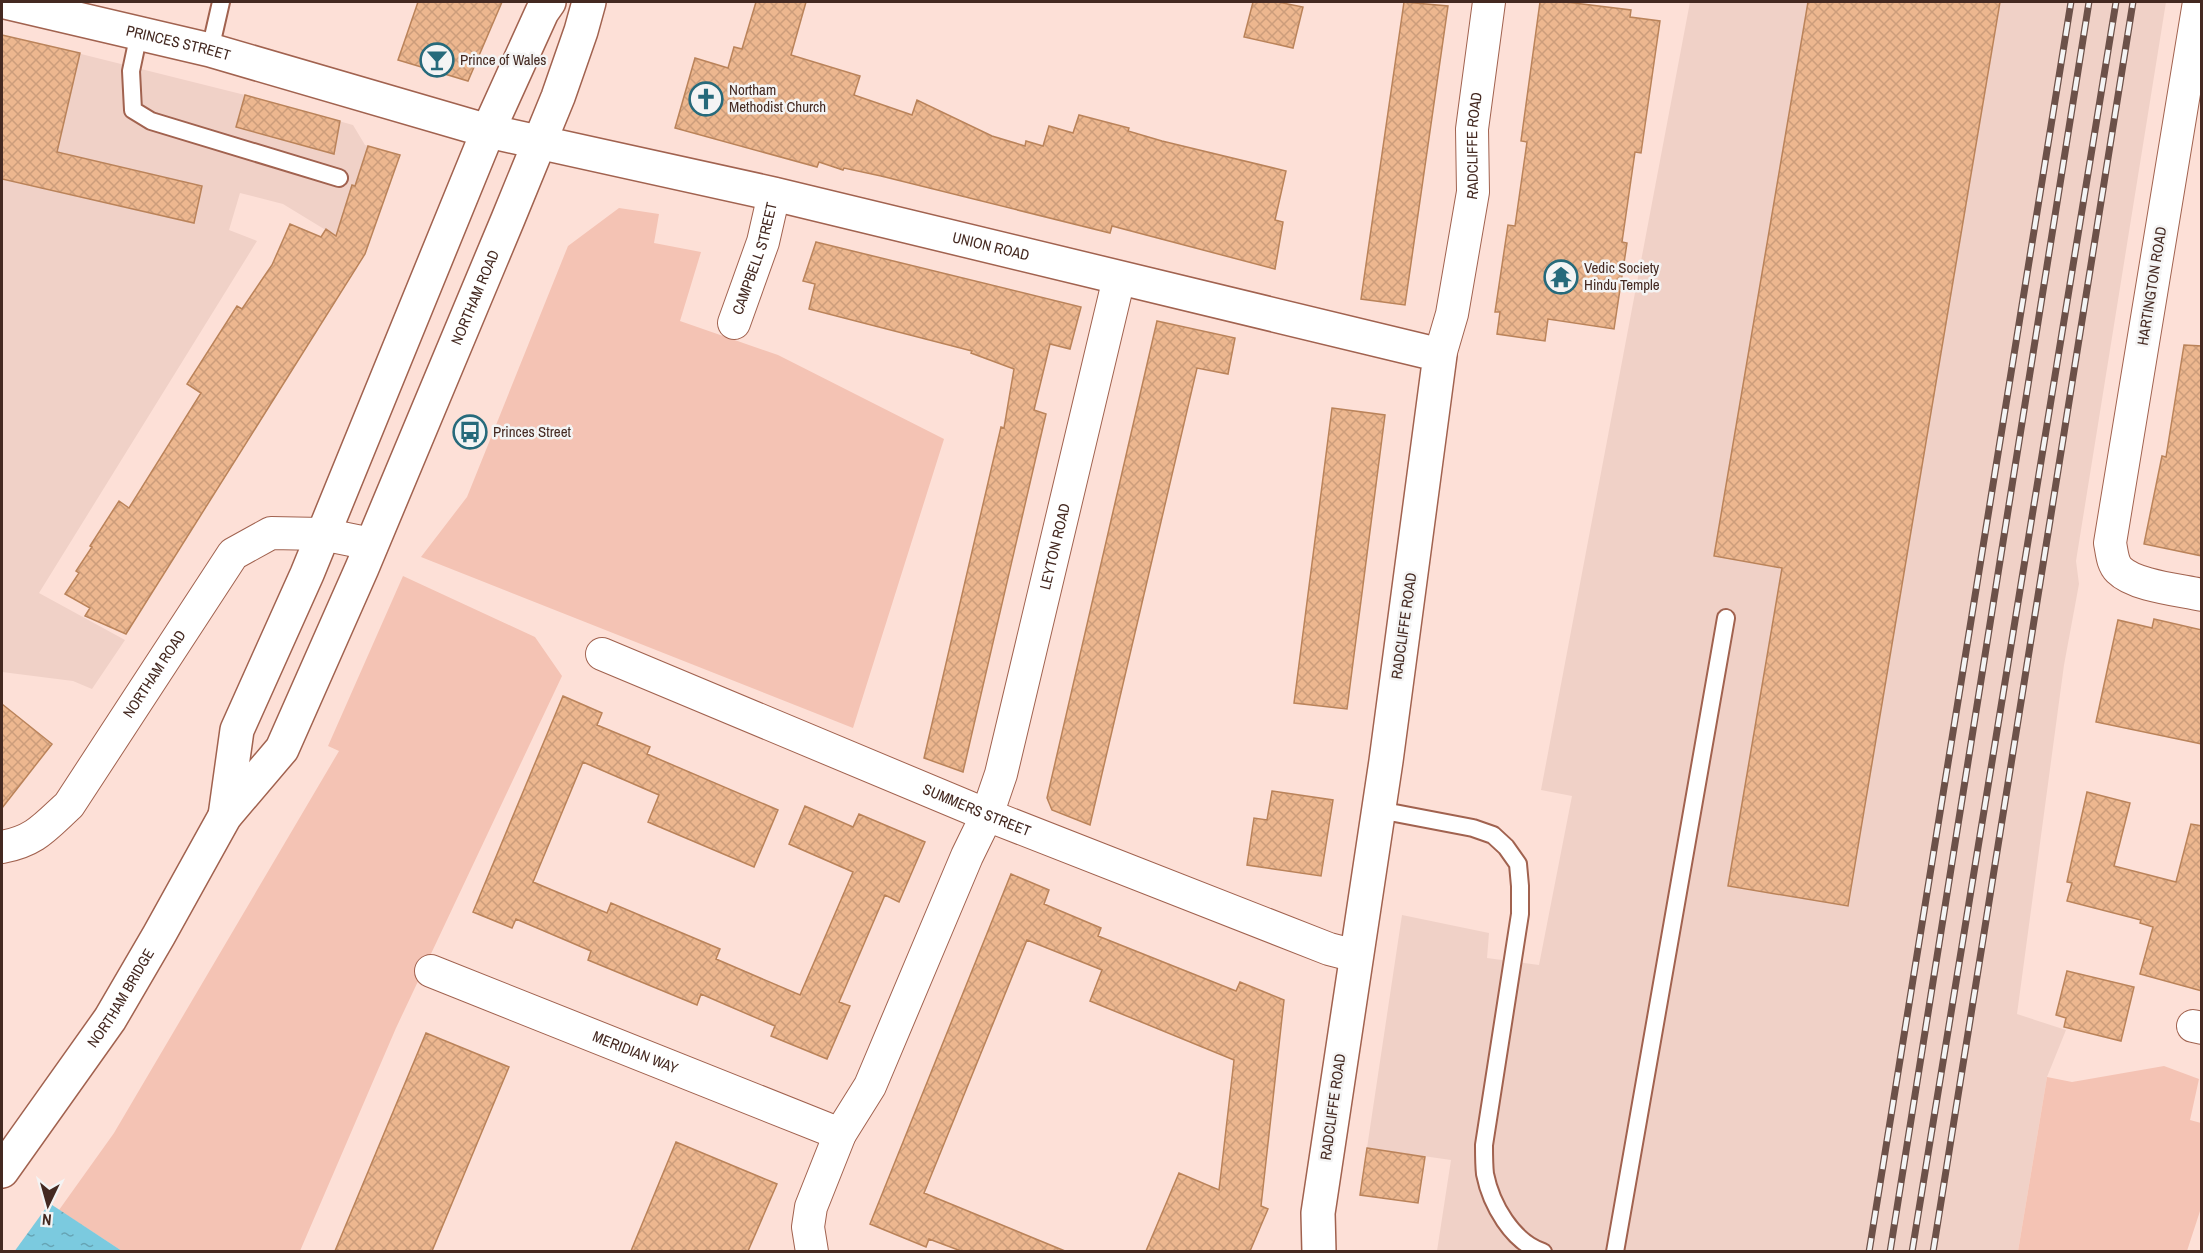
<svg xmlns="http://www.w3.org/2000/svg" width="2203" height="1253" font-family="'Archivo Narrow',sans-serif">
	<style>
		.built { fill: #f0d1c7 }
		.green { fill: #f4c3b4 }
		.water { fill: url(#water-ripples) }
		.pier { fill: #fde0d7 }
		.building { fill: url(#building-cross-hatch); stroke: #ba835a; stroke-width: 1.5 }
		.lines { fill: none; stroke-linecap: round; stroke-linejoin: round }
		.lane-casing { stroke: #a1624f; stroke-width: 20 }
		.street-casing { stroke: #a1624f; stroke-width: 34 }
		.secondary-casing { stroke: #a1624f; stroke-width: 36 }
		.primary-casing { stroke: #a1624f; stroke-width: 36 }
		.lane { stroke: #fff; stroke-width: 16 }
		.street { stroke: #fff; stroke-width: 32 }
		.secondary { stroke: #fff; stroke-width: 33 }
		.primary { stroke: #fff; stroke-width: 33 }
		.rail-casing { stroke: #6c5149; stroke-width: 7 }
		.rail { stroke: #f4f4f4; stroke-width: 4.5; stroke-dasharray: 14; stroke-linecap: butt }
		.labels { text-anchor: middle; stroke-width: 5; stroke-linejoin: round; paint-order: stroke }
		.street-label { font-size: 15px; fill: #442921; stroke: #f4f4f4 }
		.poi-label { font-size: 15px; fill: #442921; stroke: #f4f4f4; text-anchor: start }
	</style>
	<defs>
		<pattern id="water-ripples" width="26" height="14" patternUnits="userSpaceOnUse" patternTransform="scale(1.5)"><rect width="26" height="14" fill="#7bcadf"/><path d="M2 4q2-2 4 0t4 0M15 11q2-2 4 0t4 0" fill="none" stroke="#66a4b4"/></pattern>
		<pattern id="building-cross-hatch" width="8" height="8" patternUnits="userSpaceOnUse" patternTransform="scale(1.5)"><rect width="8" height="8" fill="#edb78f"/><path d="M0 0l8 8M0 8l8-8" fill="none" stroke="#cc9d7b"/></pattern>
	</defs>
	<rect width="100%" height="100%" fill="#fde0d7"/>
	<path class="built" d="M 1690,2 L 2166,2 L 2076,561 L 2079,584 L 2064,665 L 2017,1014 L 2066,1030 L 2047,1077 L 2018,1251 L 1437,1251 L 1451,1160 L 1367,1148 L 1402,915 L 1489,933 L 1487,958 L 1539,965 L 1572,796 L 1541,790 Z
		M 41,44 L 245,95 L 353,125 L 365,145 L 400,155 L 365,254 L 283,204 L 240,193 L 229,230 L 257,241 L 39,593 L 125,640 L 92,689 L 73,681 L 2,672 L 2,179 L 10,180 Z"/>
	<path class="green" d="M 619,208 L 659,214 L 654,243 L 701,252 L 680,321 L 778,355 L 944,439 L 853,728 L 421,557 L 467,497 L 568,246 Z
		M 403,576 L 535,637 L 562,676 L 396,1028 L 300,1251 L 122,1251 L 59,1210 L 114,1133 L 339,751 L 328,746 Z
		M 2164,1066 L 2199,1079 L 2190,1120 L 2201,1123 L 2201,1208 L 2187,1251 L 2018,1251 L 2047,1077 L 2072,1082 Z"/>
	<path class="water" d="M 2,1172 L 122,1251 L 2,1251 Z"/>
	<path class="pier" d="M 2,1169 L 51,1201 L 14,1252 L 2,1251 Z"/>
	<path class="building" d="M 418,2 L 502,2 L 468,81 L 398,60 Z
		M 756,2 L 806,2 L 791,55 L 860,76 L 854,95 L 912,115 L 917,100 L 992,136 L 1025,146 L 1026,141 L 1043,146 L 1049,126 L 1073,133 L 1079,115 L 1129,128 L 1128,131 L 1162,141 L 1286,171 L 1275,220 L 1283,222 L 1275,269 L 1112,226 L 1110,233 L 881,176 L 844,168 L 843,170 L 819,162 L 817,167 L 675,128 L 695,58 L 728,68 L 734,47 L 742,49 Z
		M 1253,2 L 1278,2 L 1303,7 L 1293,48 L 1244,37 Z
		M 1404,2 L 1448,6 L 1405,305 L 1361,299 Z
		M 1540,2 L 1566,2 L 1631,10 L 1630,17 L 1660,21 L 1641,153 L 1635,152 L 1622,242 L 1627,243 L 1614,329 L 1548,319 L 1545,341 L 1497,334 L 1500,312 L 1495,312 L 1508,225 L 1515,226 L 1527,142 L 1521,141 Z
		M 1808,2 L 2000,2 L 1848,906 L 1728,886 L 1782,568 L 1714,556 Z
		M 2,35 L 80,53 L 57,152 L 202,186 L 194,223 L 2,179 Z
		M 245,95 L 340,121 L 334,154 L 236,127 Z
		M 368,146 L 400,155 L 365,254 L 126,634 L 85,616 L 90,608 L 65,594 L 79,573 L 76,571 L 92,547 L 90,546 L 119,501 L 129,508 L 201,393 L 187,384 L 237,306 L 242,309 L 261,281 L 272,265 L 290,224 L 321,237 L 326,229 L 336,236 L 352,185 L 355,186 Z
		M 816,242 L 1081,307 L 1070,349 L 1050,344 L 1034,410 L 1046,414 L 963,772 L 924,758 L 1001,427 L 1004,428 L 1014,369 L 971,353 L 972,351 L 809,309 L 815,284 L 803,281 Z
		M 1157,321 L 1235,338 L 1228,374 L 1197,368 L 1090,825 L 1052,810 L 1047,798 Z
		M 2184,345 L 2202,346 L 2202,556 L 2144,544 L 2162,456 L 2166,457 Z
		M 1332,408 L 1385,415 L 1347,709 L 1294,703 Z
		M 2154,619 L 2202,630 L 2202,744 L 2096,722 L 2118,620 L 2152,628 Z
		M 563,696 L 602,713 L 597,725 L 650,747 L 647,754 L 778,810 L 754,867 L 648,822 L 659,795 L 583,762 L 533,882 L 607,913 L 611,903 L 720,949 L 716,959 L 800,995 L 853,872 L 789,844 L 805,806 L 853,827 L 859,814 L 925,842 L 899,902 L 885,895 L 839,1002 L 850,1006 L 827,1059 L 771,1036 L 775,1026 L 701,994 L 697,1005 L 588,960 L 591,951 L 516,919 L 512,928 L 473,912 Z
		M 2,704 L 52,744 L 2,808 Z
		M 1272,791 L 1333,800 L 1321,876 L 1247,865 L 1254,818 L 1267,820 Z
		M 2087,792 L 2130,803 L 2114,866 L 2176,882 L 2191,824 L 2202,826 L 2202,991 L 2140,974 L 2153,927 L 2140,923 L 2141,920 L 2067,901 L 2072,883 L 2067,882 Z
		M 1011,874 L 1049,890 L 1044,904 L 1101,928 L 1098,936 L 1236,991 L 1240,982 L 1284,1000 L 1261,1206 L 1268,1209 L 1250,1251 L 1146,1251 L 1179,1173 L 1219,1190 L 1234,1060 L 1090,1001 L 1102,970 L 1027,940 L 924,1193 L 1065,1251 L 961,1251 L 929,1239 L 926,1247 L 870,1224 Z
		M 2067,971 L 2134,987 L 2121,1041 L 2064,1027 L 2066,1018 L 2056,1015 Z
		M 426,1033 L 509,1067 L 432,1251 L 335,1251 Z
		M 676,1142 L 777,1184 L 748,1251 L 631,1251 Z
		M 1367,1148 L 1425,1157 L 1418,1203 L 1360,1195 Z"/>
	<g class="lines">
		<g class="lane-casing">
			<path id="lane" d="M 139,33 L 131,71 L 133,110 L 151,121 L 339,178
				M 210,50 L 221,2
				M 1379,810 L 1473,828 L 1493,835 L 1506,847 L 1518,864 L 1520,886 L 1520,914 L 1484,1145 C 1484,1155 1484,1165 1485,1174 C 1491,1204 1512,1242 1543,1252
				M 1615,1252 L 1726,618"/>
		</g>
		<g class="street-casing">
			<g id="street">
				<path d="M 2199,2 L 2110,543 C 2112,552 2112,563 2119,570 C 2135,586 2180,590 2202,595"/>
				<path id="s1" d="M 734,323 L 763,242 L 774,194"/>
				<path id="s2" d="M 1440,355 L 1452,314 L 1473,192 L 1472,129 L 1489,2"/>
				<path id="s3" d="M 602,654 L 987,815 L 1329,949 L 1356,956"/>
				<path id="s4" d="M 2,847 C 35,841 45,827 69,805 L 233,554 L 271,533 L 322,534 L 371,544"/>
				<path id="s5" d="M 431,971 L 840,1134"/>
				<path d="M 2193,1026 L 2202,1028"/>
				<path id="s6" d="M 812,1252 L 808,1227 L 811,1207 L 840,1134 L 870,1086 L 967,856 L 987,815 L 1001,774 L 1119,278"/>
			</g>
		</g>
		<g class="secondary-casing">
			<g id="secondary">
				<path id="s7" d="M 5,2 L 210,50 L 488,131 L 774,194 L 1440,355 L 1386,761 L 1318,1213 L 1319,1252"/>
			</g>
		</g>
		<g class="primary-casing">
			<g id="primary">
				<path d="M 225,816 L 237,730 L 307,574 L 488,131 L 542,12 L 549,2"/>
				<path id="s8" d="M 2,1171 L 110,1019 L 159,935 L 225,816 L 282,749 L 362,568 L 508,219 L 558,97 L 581,31 L 589,2"/>
			</g>
		</g>
		<use href="#lane" class="lane"/>
		<use href="#street" class="street"/>
		<use href="#secondary" class="secondary"/>
		<use href="#primary" class="primary"/>
		<g class="rail-casing">
			<path id="rail" d="M 1869,1252 L 2071,2
				M 1890,1252 L 2089,2
				M 1912,1252 L 2116,2
				M 1933,1252 L 2133,2"/>
		</g>
		<use href="#rail" class="rail"/>
	</g>
	<defs>
		<g id="bar-ring" transform="scale(1.725)"><circle r="9.5" fill="#f4f4f4" stroke="#266a7b" stroke-width="1.5"/><path d="M-6-5H6L.8 .8V4.5H3.5V6h-7V4.5H-.8V.8Z" fill="#266a7b"/></g>
		<g id="church-ring" transform="scale(1.725)"><circle r="9.5" fill="#f4f4f4" stroke="#266a7b" stroke-width="1.5"/><path d="M-1.2-6h2.4v3.5h3.3v2.4h-3.3V6h-2.4V-.1h-3.3v-2.4h3.3Z" fill="#266a7b"/></g>
		<g id="temple-ring" transform="scale(1.725)"><circle r="9.5" fill="#f4f4f4" stroke="#266a7b" stroke-width="1.5"/><path d="M0-6L5-2H3V0L6.5 2.5H4V6H1.5V3h-3V6H-4V2.5H-6.5L-3 0V-2H-5Z" fill="#266a7b"/></g>
		<g id="bus-ring" transform="scale(1.725)"><circle r="9.5" fill="#f4f4f4" stroke="#266a7b" stroke-width="1.5"/><path d="M-5-6H5V4H4V6H2V4H-2V6H-4V4H-5ZM-3.5-4V0h7V-4ZM-3.5 1.2v1.5H-2V1.2ZM2 1.2v1.5H3.5V1.2Z" fill="#266a7b"/></g>
	</defs>
	<g fill-rule="evenodd">
		<use href="#bar-ring" x="437" y="60"/>
		<use href="#church-ring" x="706" y="99"/>
		<use href="#temple-ring" x="1561" y="277"/>
		<use href="#bus-ring" x="470" y="432"/>
	</g>
	<g class="labels">
		<g class="street-label">
			<text dy="5" stroke="none"><textPath href="#s7" startOffset="178">PRINCES STREET</textPath></text>
			<text dy="5" stroke="none"><textPath href="#s2" startOffset="213">RADCLIFFE ROAD</textPath></text>
			<text dy="5" stroke="none"><textPath href="#s7" startOffset="1016">UNION ROAD</textPath></text>
			<text dy="5" stroke="none"><textPath href="#s1" startOffset="68">CAMPBELL STREET</textPath></text>
			<text transform="translate(2152 286) rotate(-81)" y="5">HARTINGTON ROAD</text>
			<text dy="5" stroke="none"><textPath href="#s8" startOffset="999">NORTHAM ROAD</textPath></text>
			<text dy="5" stroke="none"><textPath href="#s6" startOffset="753">LEYTON ROAD</textPath></text>
			<text transform="translate(1404 626) rotate(-82)" y="5">RADCLIFFE ROAD</text>
			<text dy="5" stroke="none"><textPath href="#s4" startOffset="237">NORTHAM ROAD</textPath></text>
			<text dy="5" stroke="none"><textPath href="#s3" startOffset="406">SUMMERS STREET</textPath></text>
			<text dy="5" stroke="none"><textPath href="#s8" startOffset="210">NORTHAM BRIDGE</textPath></text>
			<text dy="5" stroke="none"><textPath href="#s5" startOffset="220">MERIDIAN WAY</textPath></text>
			<text transform="translate(1333 1107) rotate(-82)" y="5">RADCLIFFE ROAD</text>
		</g>
		<g class="poi-label">
			<text x="460" y="65">Prince of Wales</text>
			<text x="729" y="95">Northam<tspan x="729" dy="17">Methodist Church</tspan></text>
			<text x="1584" y="273">Vedic Society<tspan x="1584" dy="17">Hindu Temple</tspan></text>
			<text x="493" y="437">Princes Street</text>
		</g>
	</g>
	<rect width="2203" height="1253" fill="none" stroke="#442921" stroke-width="6"/>
	<g transform="translate(48 1205) rotate(185)" stroke="#f4f4f4" stroke-width="4.5" paint-order="stroke">
	<path d="M0-4.5L10 22L0 15L-10 22Z" fill="#442921"/>
	<text y="-9" font-size="16" font-weight="bold" text-anchor="middle" fill="#442921">N</text>
	</g>
</svg>
